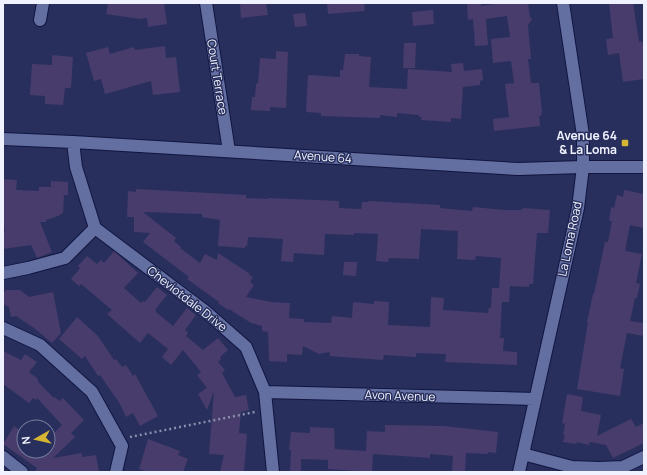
<svg xmlns="http://www.w3.org/2000/svg" width="647" height="475" font-family="Manrope,sans-serif">
	<style>
		.building { fill: #483c6c; fill-rule: evenodd }
		.lines { fill: none; stroke-linecap: round; stroke-linejoin: round }
		.minor-casing { stroke: #111540; stroke-width: 14 }
		.path { stroke: #898eab; stroke-width: 2.5; stroke-dasharray: 2 3; stroke-linecap: butt }
		.minor { stroke: #636ea1; stroke-width: 12 }
		.poi-dot { fill: #d6b534; stroke: #282f5c; stroke-width: 1.5 }
		.labels { text-anchor: middle; stroke-width: 3; stroke-linejoin: round; paint-order: stroke }
		.street-label { font-size: 12px; fill: #f0f3ff; stroke: #282f5c }
		.poi-label { font-size: 12px; font-weight: bold; fill: #f0f3ff; stroke: #282f5c; text-anchor: end }
	</style>
	<rect width="100%" height="100%" fill="#282f5c"/>
	<path class="building" d="M 108,3 L 164,3 L 167,24 L 148,27 L 147,18 L 140,19 L 106,14 Z
		M 240,3 L 266,3 L 268,15 L 241,18 Z
		M 327,3 L 364,3 L 365,11 L 328,14 Z
		M 467,3 L 481,3 L 481,6 L 502,3 L 528,3 L 530,17 L 532,19 L 528,25 L 531,59 L 528,59 L 531,83 L 539,83 L 542,112 L 541,116 L 539,116 L 540,126 L 494,131 L 493,119 L 509,117 L 505,84 L 514,83 L 511,61 L 493,63 L 491,39 L 510,37 L 507,16 L 486,19 L 488,45 L 475,46 L 473,19 L 468,20 Z
		M 609,3 L 633,3 L 639,42 L 642,41 L 644,52 L 644,79 L 623,82 L 619,53 L 608,55 L 606,39 L 613,38 Z
		M 433,10 L 434,24 L 413,26 L 412,12 Z
		M 305,13 L 307,26 L 295,27 L 293,14 Z
		M 404,43 L 416,43 L 415,68 L 403,68 Z
		M 165,46 L 166,58 L 176,57 L 180,92 L 153,95 L 151,81 L 105,94 L 101,79 L 94,81 L 86,53 L 108,47 L 110,54 L 134,47 L 135,50 Z
		M 276,51 L 288,52 L 286,108 L 270,107 L 270,111 L 251,110 L 252,97 L 255,97 L 256,83 L 258,84 L 260,58 L 276,59 Z
		M 345,54 L 359,54 L 359,56 L 371,57 L 369,87 L 407,89 L 408,69 L 452,72 L 451,64 L 463,63 L 464,71 L 482,69 L 483,80 L 480,81 L 480,85 L 463,87 L 461,119 L 451,118 L 451,122 L 421,120 L 422,117 L 419,117 L 419,115 L 397,113 L 397,117 L 380,115 L 380,118 L 321,116 L 321,113 L 306,112 L 308,75 L 340,77 L 340,70 L 343,70 Z
		M 52,55 L 73,57 L 71,88 L 65,88 L 63,105 L 45,104 L 45,96 L 30,95 L 32,64 L 52,65 Z
		M 3,179 L 17,180 L 16,190 L 39,191 L 39,187 L 51,187 L 51,181 L 68,182 L 68,195 L 64,195 L 63,213 L 58,216 L 46,220 L 46,222 L 40,222 L 52,252 L 37,258 L 31,245 L 3,249 L 3,232 L 5,231 L 3,218 Z
		M 136,189 L 246,195 L 246,198 L 268,199 L 268,198 L 339,201 L 339,208 L 361,209 L 362,202 L 368,202 L 368,201 L 440,205 L 440,208 L 472,211 L 473,207 L 505,210 L 521,210 L 523,208 L 550,210 L 548,233 L 537,233 L 533,284 L 529,284 L 529,287 L 510,286 L 509,302 L 502,302 L 500,338 L 504,338 L 503,351 L 517,352 L 517,365 L 445,362 L 446,354 L 416,353 L 416,357 L 384,355 L 383,360 L 341,357 L 330,356 L 330,352 L 319,354 L 303,346 L 302,355 L 287,354 L 287,362 L 269,361 L 268,332 L 262,331 L 262,326 L 251,323 L 229,309 L 228,310 L 218,303 L 219,302 L 187,279 L 189,277 L 143,242 L 150,233 L 134,232 L 134,217 L 127,217 L 128,191 L 136,192 ZM 143,212 L 202,214 L 202,217 L 220,220 L 218,246 L 245,248 L 245,246 L 247,246 L 248,237 L 283,239 L 281,261 L 293,262 L 294,253 L 324,255 L 325,234 L 354,235 L 354,233 L 378,234 L 376,261 L 388,262 L 389,258 L 419,259 L 421,229 L 458,231 L 457,259 L 475,260 L 476,256 L 501,258 L 499,288 L 492,288 L 491,308 L 489,308 L 488,313 L 443,310 L 444,298 L 431,297 L 430,327 L 388,325 L 389,302 L 374,301 L 374,304 L 353,302 L 352,318 L 332,316 L 331,323 L 304,322 L 304,319 L 289,318 L 290,303 L 271,302 L 246,297 L 254,285 L 250,282 L 253,277 L 249,275 L 250,274 L 218,253 L 217,260 L 205,254 L 200,263 L 180,248 L 181,247 L 174,241 L 176,238 Z
		M 624,190 L 644,194 L 644,228 L 630,225 L 625,251 L 642,254 L 636,283 L 640,284 L 637,298 L 635,298 L 630,321 L 644,323 L 644,336 L 627,333 L 620,368 L 624,369 L 620,396 L 577,389 L 588,322 L 587,322 L 593,294 L 594,294 L 605,242 L 608,242 L 612,221 L 609,221 L 611,207 L 614,208 L 617,195 L 623,197 Z
		M 114,251 L 138,273 L 124,288 L 141,303 L 143,301 L 145,302 L 157,287 L 167,295 L 155,310 L 157,313 L 173,326 L 187,308 L 196,315 L 185,330 L 188,333 L 186,336 L 203,350 L 218,338 L 228,350 L 220,357 L 221,359 L 218,362 L 225,370 L 222,373 L 235,397 L 246,395 L 249,410 L 241,412 L 239,433 L 247,434 L 244,472 L 220,472 L 224,455 L 209,454 L 214,391 L 207,410 L 198,394 L 207,388 L 197,375 L 201,372 L 183,350 L 171,365 L 162,357 L 168,349 L 148,333 L 140,343 L 107,314 L 112,310 L 81,284 L 79,286 L 71,279 L 80,268 L 78,266 L 87,256 L 97,264 L 101,260 L 104,263 Z
		M 344,262 L 357,262 L 356,276 L 343,275 Z
		M 6,290 L 20,290 L 29,297 L 53,292 L 61,333 L 52,343 L 34,328 L 16,316 L 11,317 L 9,307 L 3,304 L 3,294 Z
		M 77,317 L 98,336 L 114,360 L 116,359 L 122,367 L 126,365 L 133,376 L 135,374 L 158,416 L 140,426 L 133,413 L 126,417 L 120,404 L 100,375 L 98,376 L 85,356 L 82,359 L 59,339 Z
		M 3,351 L 21,360 L 25,354 L 37,362 L 29,372 L 37,378 L 39,383 L 54,398 L 55,397 L 59,401 L 63,398 L 84,420 L 71,433 L 75,437 L 53,458 L 82,453 L 82,457 L 96,455 L 99,472 L 35,472 L 37,468 L 3,444 L 14,426 L 24,433 L 24,455 L 27,451 L 48,451 L 48,439 L 62,425 L 37,398 L 36,400 L 33,398 L 29,403 L 3,384 Z
		M 567,394 L 583,397 L 581,411 L 601,415 L 597,436 L 631,419 L 636,427 L 644,423 L 644,443 L 613,458 L 606,445 L 590,442 L 589,445 L 577,442 L 576,444 L 563,442 L 565,435 L 563,435 L 565,424 L 562,423 Z
		M 385,425 L 444,426 L 498,432 L 496,453 L 488,452 L 488,454 L 466,453 L 465,472 L 452,472 L 453,456 L 430,454 L 430,458 L 373,454 L 372,472 L 328,469 L 328,460 L 301,459 L 301,472 L 290,471 L 291,450 L 289,450 L 291,432 L 310,433 L 310,427 L 334,428 L 335,449 L 366,451 L 367,431 L 385,432 Z
		M 148,439 L 180,451 L 178,455 L 188,459 L 183,472 L 148,472 L 139,469 Z"/>
	<g class="lines">
		<g class="minor-casing">
			<path id="minor" d="M 206,3 L 229,151
				M 40,20 L 43,3
				M 3,139 L 73,142 L 518,169 L 583,167 L 644,167
				M 73,142 L 76,167 L 95,228 L 205,311 L 246,347 L 265,392 L 273,472
				M 3,273 L 28,268 L 65,258 L 95,228
				M 3,328 L 40,345 L 92,392 L 122,446 L 116,472
				M 265,392 L 535,399
				M 523,454 L 572,467 L 599,468 L 623,467 L 644,457
				M 3,457 L 22,472
				M 519,472 L 578,208 L 583,167 L 583,135 L 563,3"/>
		</g>
		<path class="path" d="M 130,437 L 255,412"/>
		<use href="#minor" class="minor"/>
	</g>
	<rect class="poi-dot" x="621" y="139" width="8" height="8" rx="2"/>
	<g class="labels">
		<g class="street-label">
			<text transform="translate(217 77) rotate(81)" y="4">Court Terrace</text>
			<text transform="translate(323 157) rotate(4)" y="4">Avenue 64</text>
			<text transform="translate(570 239) rotate(-78)" y="4">La Loma Road</text>
			<text transform="translate(187 299) rotate(38)" y="4">Cheviotdale Drive</text>
			<text transform="translate(400 396) rotate(2)" y="4">Avon Avenue</text>
		</g>
		<g class="poi-label">
			<text x="617" y="140">Avenue 64<tspan x="617" dy="14">&amp; La Loma</tspan></text>
		</g>
	</g>
	<rect width="647" height="475" fill="none" stroke="#f0f3ff" stroke-width="8"/>
	<g transform="translate(36 439) rotate(262)"><circle r="19" fill="#282f5c" stroke="#787d9d"/>
	<path d="M0-3L7 15L0 10L-7 15Z" fill="#d6b534"/>
	<text y="-6" font-size="11" font-weight="bold" text-anchor="middle" fill="#f0f3ff">N</text>
	</g>
</svg>
